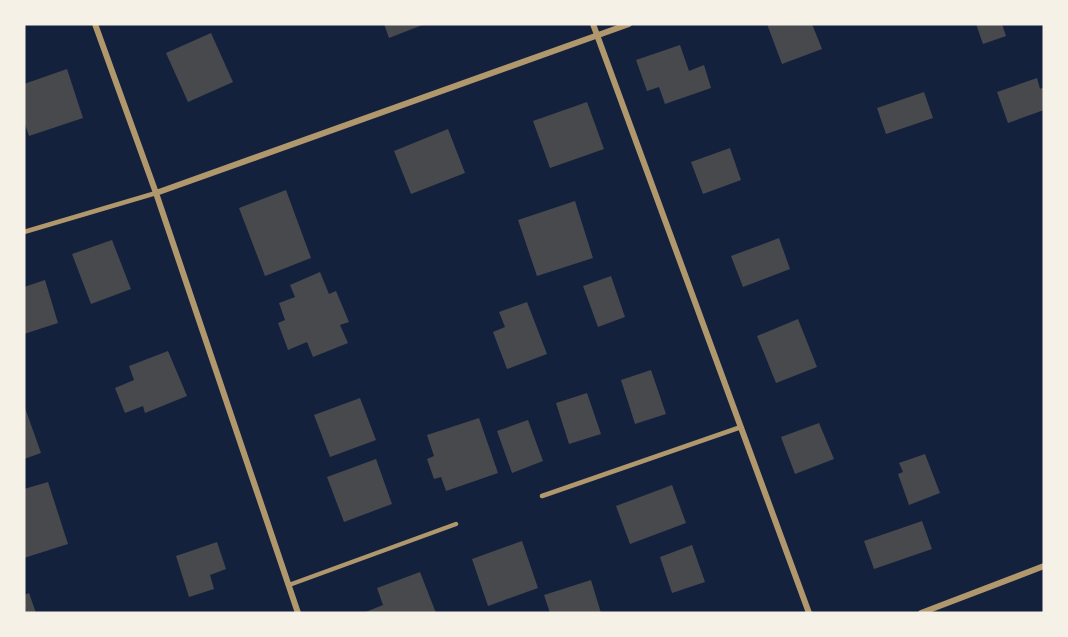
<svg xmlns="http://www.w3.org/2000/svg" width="1068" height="637" font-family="Bitter,serif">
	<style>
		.building { fill: #48494c }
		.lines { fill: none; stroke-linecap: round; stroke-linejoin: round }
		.service { stroke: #b1986c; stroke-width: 4.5 }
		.minor { stroke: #b1986c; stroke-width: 6 }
	</style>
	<rect width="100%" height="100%" fill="#14213d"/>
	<path class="building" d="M 384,24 L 425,24 L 389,38 Z
		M 767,24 L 812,24 L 822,49 L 782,64 Z
		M 976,24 L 1002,24 L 1006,36 L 983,44 Z
		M 211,33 L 233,82 L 188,102 L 166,53 Z
		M 680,45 L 689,71 L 704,65 L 711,88 L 665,104 L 659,87 L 647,91 L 636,60 Z
		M 67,69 L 83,118 L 29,136 L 24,121 L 24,84 Z
		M 1037,78 L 1040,89 L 1044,87 L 1044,110 L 1008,123 L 997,92 Z
		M 924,92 L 933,118 L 886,134 L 877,108 Z
		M 587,102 L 604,149 L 550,168 L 533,121 Z
		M 448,129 L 465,173 L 411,194 L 394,151 Z
		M 730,148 L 741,180 L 703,194 L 691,162 Z
		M 286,190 L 311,258 L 265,276 L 239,208 Z
		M 575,201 L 593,258 L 537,276 L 518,220 Z
		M 779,238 L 790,269 L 743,287 L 731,256 Z
		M 112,240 L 131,289 L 91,304 L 72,254 Z
		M 320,272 L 329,294 L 336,291 L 349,322 L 340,325 L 348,343 L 313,357 L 307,342 L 288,350 L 278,323 L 285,320 L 279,303 L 295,297 L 290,285 Z
		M 611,276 L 625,317 L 598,327 L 583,286 Z
		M 45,280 L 58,323 L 24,334 L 24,287 Z
		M 527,302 L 547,354 L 507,369 L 493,332 L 505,327 L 499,312 Z
		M 798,319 L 817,367 L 776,383 L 757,336 Z
		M 168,351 L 187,396 L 145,413 L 143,406 L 125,413 L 115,388 L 134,380 L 129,366 Z
		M 651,370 L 666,414 L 635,424 L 621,380 Z
		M 587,393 L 601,434 L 569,444 L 556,403 Z
		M 360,398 L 376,440 L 330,457 L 314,415 Z
		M 24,405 L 41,453 L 24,459 Z
		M 479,418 L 498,473 L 446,491 L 441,477 L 434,479 L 427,459 L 434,456 L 427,435 Z
		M 528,420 L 543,461 L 512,473 L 497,431 Z
		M 819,423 L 834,459 L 795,474 L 781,437 Z
		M 925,454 L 940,493 L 909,505 L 898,474 L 903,472 L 899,463 Z
		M 376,459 L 392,504 L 344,522 L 327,477 Z
		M 48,482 L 68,544 L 24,558 L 24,489 Z
		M 672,485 L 686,523 L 630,544 L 616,506 Z
		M 922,521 L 932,549 L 874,569 L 864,541 Z
		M 522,541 L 538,588 L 488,606 L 472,559 Z
		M 217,542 L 226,569 L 210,575 L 214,589 L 189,597 L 176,556 Z
		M 692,545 L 705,582 L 672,593 L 660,557 Z
		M 420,572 L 436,613 L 363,613 L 383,605 L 377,588 Z
		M 591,580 L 601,613 L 550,613 L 544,595 Z
		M 29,593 L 36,613 L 24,613 L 24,595 Z"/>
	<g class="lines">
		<path class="service" d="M 24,232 L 156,193
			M 542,496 L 741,427
			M 289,585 L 456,524"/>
		<path class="minor" d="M 95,24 L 156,193 L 298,613
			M 593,24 L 809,613
			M 156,193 L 629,24
			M 921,613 L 1044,566"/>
	</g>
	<rect width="1068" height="637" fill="none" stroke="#f6f1e7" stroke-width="51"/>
</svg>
